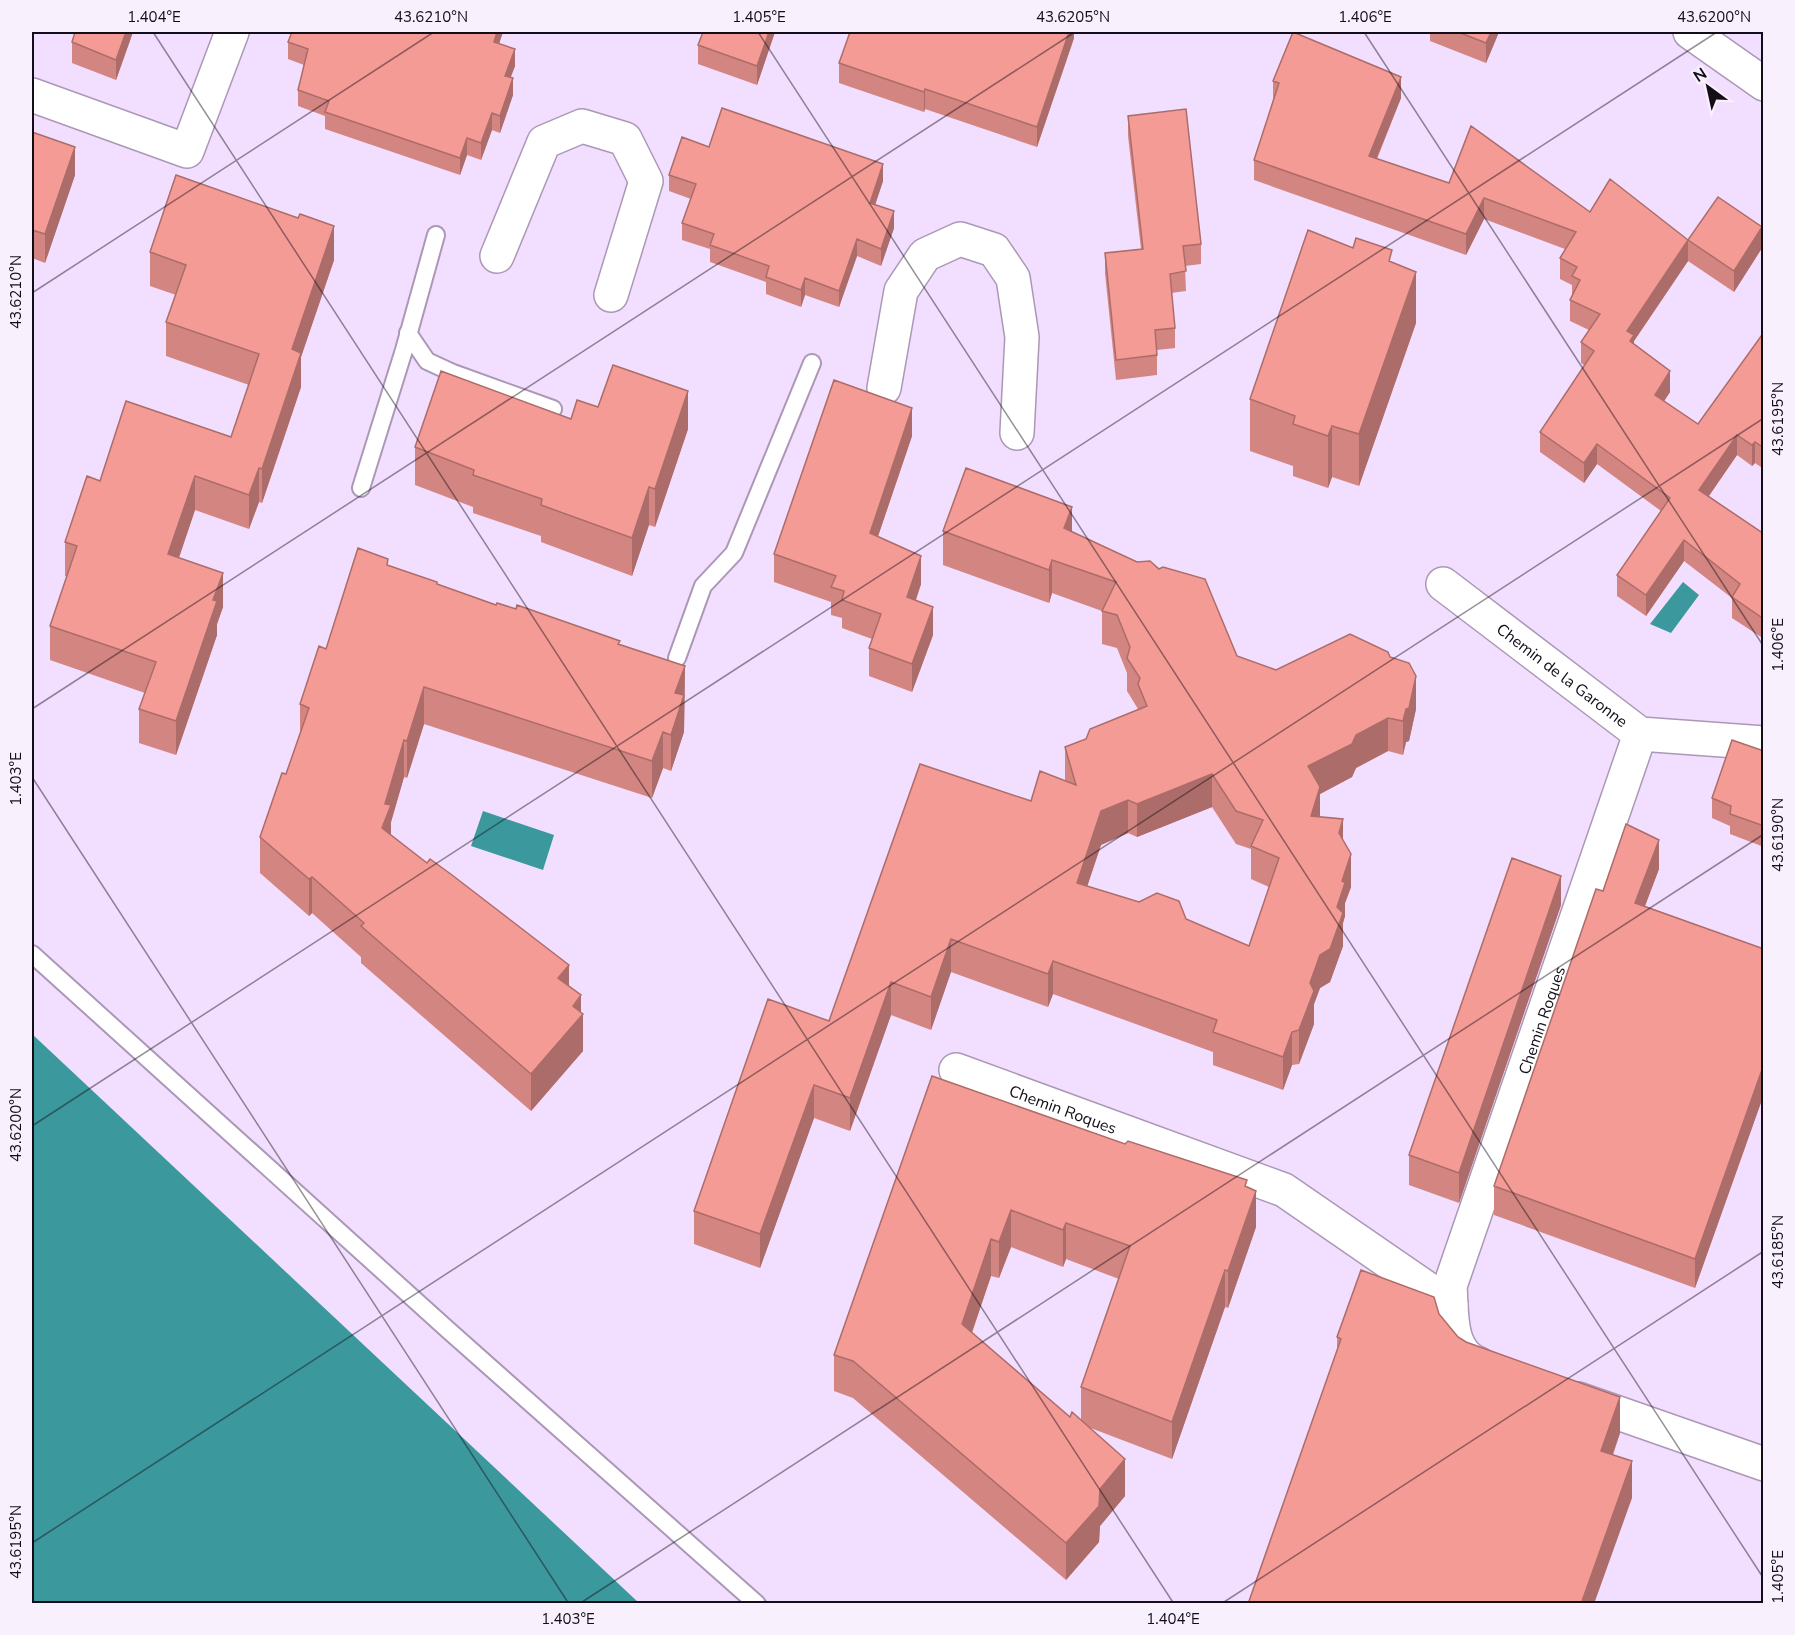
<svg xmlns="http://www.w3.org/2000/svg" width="1795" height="1635" font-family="'Nunito Sans',sans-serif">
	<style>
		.water { fill: #3b989c }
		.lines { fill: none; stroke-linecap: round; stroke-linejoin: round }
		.lane-casing { stroke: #ab98b6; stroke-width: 20 }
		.street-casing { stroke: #ab98b6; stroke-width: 36 }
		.secondary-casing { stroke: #ab98b6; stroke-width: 36 }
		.lane { stroke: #fff; stroke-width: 16 }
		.street { stroke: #fff; stroke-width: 33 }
		.secondary { stroke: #fff; stroke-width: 33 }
		.wall { fill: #d38581; fill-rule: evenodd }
		.shaded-wall { fill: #ac6c69 }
		.building { fill: #f59b96; stroke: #ac6c69; stroke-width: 1.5; fill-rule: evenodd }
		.ticks { fill: none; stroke: #130d17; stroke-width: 1.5; stroke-opacity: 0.45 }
		.labels { text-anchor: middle; stroke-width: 6; stroke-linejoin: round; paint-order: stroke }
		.street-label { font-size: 16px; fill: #130d17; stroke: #f8f0fd }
		.neatline { fill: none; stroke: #130d17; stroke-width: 2 }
		.ticks-label { font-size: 15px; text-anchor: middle; fill: #130d17 }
	</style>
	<rect width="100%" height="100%" fill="#f2defe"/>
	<path class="water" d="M 1683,582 L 1699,595 L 1671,633 L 1650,624 Z
		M 483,811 L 554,835 L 543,870 L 471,846 Z
		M 32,1034 L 639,1603 L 32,1603 Z"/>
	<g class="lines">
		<g class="lane-casing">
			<path id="lane" d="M 408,333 L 427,361 L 453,373 L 553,409
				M 361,488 L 404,350 L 436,235
				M 677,658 L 703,586 L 734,553 L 812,363
				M 32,954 L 447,1329 L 757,1604"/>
		</g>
		<g class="street-casing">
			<g id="street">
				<path d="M 32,95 L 187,151 L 232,32"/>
				<path d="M 497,256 L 544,142 L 582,126 L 625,139 L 646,181 L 611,295"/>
				<path d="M 884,388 L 901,291 L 925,255 L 960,239 L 994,250 L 1013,278 L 1022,337 L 1017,433"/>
				<path id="s1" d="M 1443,584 L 1640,734 L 1764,743"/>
				<path id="s2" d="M 956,1070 L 1284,1190 L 1451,1305"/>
				<path id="s3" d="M 1479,1364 C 1448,1353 1452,1312 1450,1286 L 1640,734"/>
				<path d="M 1578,1399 L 1764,1464"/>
			</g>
		</g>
		<g class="secondary-casing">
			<path id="secondary" d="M 1690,32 L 1764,84"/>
		</g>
		<use href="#lane" class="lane"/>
		<use href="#street" class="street"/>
		<use href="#secondary" class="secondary"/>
	</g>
	<path class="wall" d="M 73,32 L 133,32 L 116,80 L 72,63 L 72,42 L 75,32 Z
		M 292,32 L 503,32 L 499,43 L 515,66 L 510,77 L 513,95 L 500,133 L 492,130 L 481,160 L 467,155 L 460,175 L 325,129 L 325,116 L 298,106 L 298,90 L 304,65 L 288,59 L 288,42 Z
		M 775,32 L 757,85 L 698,64 L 698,45 Z
		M 1074,32 L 1074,38 L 1037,147 L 925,109 L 924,112 L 839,83 L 839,63 Z
		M 1430,32 L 1499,32 L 1486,63 L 1430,41 Z
		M 1273,81 L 1401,98 L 1377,159 L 1449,183 L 1590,212 L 1688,240 L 1762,248 L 1734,292 L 1688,261 L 1634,341 L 1634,344 L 1670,392 L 1664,401 L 1698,424 L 1764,332 L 1764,469 L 1755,463 L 1752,466 L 1737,455 L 1709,496 L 1764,534 L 1764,634 L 1761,637 L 1732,618 L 1732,598 L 1684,561 L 1646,616 L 1617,596 L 1617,575 L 1661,511 L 1597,464 L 1584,483 L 1540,452 L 1540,432 L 1584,365 L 1581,363 L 1581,342 L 1589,330 L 1570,321 L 1570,300 L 1572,296 L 1572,285 L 1560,279 L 1560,258 L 1565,249 L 1484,219 L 1466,255 L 1254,180 L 1254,160 L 1273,101 Z
		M 1128,116 L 1201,244 L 1201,264 L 1185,266 L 1186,291 L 1171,293 L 1175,328 L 1175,348 L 1157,350 L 1157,375 L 1116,380 L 1105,273 L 1105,253 L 1141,249 L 1128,136 Z
		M 32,132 L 75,175 L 45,263 L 32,258 Z
		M 709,147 L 883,181 L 875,205 L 894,228 L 881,266 L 857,256 L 839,307 L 805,295 L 801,307 L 766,294 L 766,282 L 710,262 L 710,249 L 682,240 L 682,223 L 691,199 L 669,191 L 669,175 Z
		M 150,252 L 334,260 L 301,357 L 301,387 L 262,503 L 259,502 L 249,529 L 195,510 L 179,558 L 223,607 L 217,624 L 217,635 L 176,755 L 139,743 L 139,709 L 145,693 L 50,660 L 50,626 L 67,577 L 65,576 L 65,542 L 100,481 L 231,437 L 249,385 L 166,356 L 166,322 L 176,295 L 150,286 Z
		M 1392,262 L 1416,323 L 1359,486 L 1332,477 L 1328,488 L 1293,476 L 1293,466 L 1250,451 L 1250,399 Z
		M 598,407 L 688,429 L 655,527 L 649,525 L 632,576 L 541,542 L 541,536 L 473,513 L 473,507 L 415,485 L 415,447 L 571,419 Z
		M 912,436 L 878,536 L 921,584 L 916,600 L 933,635 L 912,692 L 869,676 L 869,648 L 872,639 L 842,628 L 842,618 L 831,615 L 831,602 L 774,582 L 774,554 Z
		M 943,531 L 1072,532 L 1237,656 L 1276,670 L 1416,709 L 1409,741 L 1406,742 L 1403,755 L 1388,751 L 1356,768 L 1352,777 L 1320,794 L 1320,817 L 1343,839 L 1351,887 L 1345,903 L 1345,916 L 1343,923 L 1343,946 L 1330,982 L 1320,988 L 1314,1004 L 1314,1024 L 1299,1064 L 1292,1065 L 1283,1090 L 1213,1065 L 1213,1052 L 1086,1006 L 1053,994 L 1048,1007 L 951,972 L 931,1030 L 891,1015 L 850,1131 L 814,1118 L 760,1268 L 694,1244 L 694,1211 L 829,1021 L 1031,801 L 1065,781 L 1065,747 L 1086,739 L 1138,709 L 1127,691 L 1127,673 L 1117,648 L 1102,644 L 1102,611 L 1052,593 L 1049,603 L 943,565 ZM 1212,807 L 1236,844 L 1251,849 L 1251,879 L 1269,887 L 1249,946 L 1186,919 L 1087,886 L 1101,845 L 1128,833 L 1137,837 Z
		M 388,565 L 437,584 L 496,605 L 685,666 L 684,732 L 671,771 L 663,768 L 652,798 L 424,724 L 407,778 L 404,777 L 391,822 L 391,835 L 569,986 L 581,1012 L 583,1051 L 531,1111 L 361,963 L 361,957 L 312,913 L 309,916 L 260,873 L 260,837 L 286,774 L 300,733 L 300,704 L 326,649 Z
		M 1764,751 L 1764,847 L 1730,834 L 1730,826 L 1712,818 L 1712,798 Z
		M 1659,869 L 1645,906 L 1764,949 L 1764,1094 L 1695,1288 L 1494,1215 L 1494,1186 L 1603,891 Z
		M 1561,905 L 1459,1203 L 1409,1185 L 1409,1155 Z
		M 932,1076 L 1256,1227 L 1228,1308 L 1225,1307 L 1172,1459 L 1088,1427 L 1125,1496 L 1100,1526 L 1099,1542 L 1066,1580 L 853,1398 L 834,1391 L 834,1355 ZM 1011,1247 L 1063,1267 L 1066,1259 L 1119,1279 L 1081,1387 L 1081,1420 L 1070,1417 L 972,1333 L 991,1276 L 999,1278 Z
		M 1439,1314 L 1458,1337 L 1466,1342 L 1620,1433 L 1613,1455 L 1632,1498 L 1337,1352 L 1337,1337 Z"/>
	<path class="shaded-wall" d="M 126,32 L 133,32 L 116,80 L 116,60 Z
		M 497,32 L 503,32 L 494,59 L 494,42 Z
		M 769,32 L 775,32 L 757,85 L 757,66 Z
		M 1069,32 L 1074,32 L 1074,38 L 1037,147 L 1037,127 Z
		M 1491,32 L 1499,32 L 1486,63 L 1486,43 Z
		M 515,49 L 515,66 L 505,93 L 505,76 Z
		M 1401,77 L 1401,98 L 1369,177 L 1369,156 Z
		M 513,78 L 513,95 L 500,133 L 500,116 Z
		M 925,89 L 925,109 L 924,112 L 924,92 Z
		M 492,113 L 492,130 L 481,160 L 481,143 Z
		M 467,138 L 467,155 L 460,175 L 460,158 Z
		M 75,147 L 75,175 L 45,263 L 45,234 Z
		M 883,164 L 883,181 L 870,220 L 870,203 Z
		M 1484,198 L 1484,219 L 1466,255 L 1466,234 Z
		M 894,211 L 894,228 L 881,266 L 881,249 Z
		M 334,226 L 334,260 L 301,357 L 301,387 L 262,503 L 262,469 L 292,349 Z
		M 1762,227 L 1762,248 L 1734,292 L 1734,271 Z
		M 857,239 L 857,256 L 839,307 L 839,291 Z
		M 1688,240 L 1688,261 L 1634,341 L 1634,356 L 1627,331 Z
		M 1416,272 L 1416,323 L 1359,486 L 1359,434 Z
		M 805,278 L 805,295 L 801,307 L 801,290 Z
		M 1670,371 L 1670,392 L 1655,415 L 1655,395 Z
		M 688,391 L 688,429 L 655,527 L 655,489 Z
		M 912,408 L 912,436 L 870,560 L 870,533 Z
		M 1332,426 L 1332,477 L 1328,488 L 1328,436 Z
		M 1737,435 L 1737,455 L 1699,510 L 1699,490 Z
		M 1755,442 L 1755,463 L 1752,466 L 1752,445 Z
		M 1597,444 L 1597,464 L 1584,483 L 1584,463 Z
		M 259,468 L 259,502 L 249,529 L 249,495 Z
		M 195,476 L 195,510 L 168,589 L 168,554 Z
		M 649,487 L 649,525 L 632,576 L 632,538 Z
		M 1072,507 L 1072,540 L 1064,528 Z
		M 1684,540 L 1684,561 L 1646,616 L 1646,595 Z
		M 921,556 L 921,584 L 907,625 L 907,597 Z
		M 1052,560 L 1052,593 L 1049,603 L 1049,570 Z
		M 223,573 L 223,607 L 217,624 L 217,635 L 176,755 L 176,721 L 213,600 Z
		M 933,607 L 933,635 L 912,692 L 912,664 Z
		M 1764,614 L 1764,634 L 1761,637 L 1761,617 Z
		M 685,666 L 684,732 L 671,771 L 671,735 L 675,693 Z
		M 1416,676 L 1416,709 L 1409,741 L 1406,742 L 1403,755 L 1403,721 L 1406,709 Z
		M 424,687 L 424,724 L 407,778 L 407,741 Z
		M 1388,718 L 1388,751 L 1356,768 L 1352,777 L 1320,794 L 1320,820 L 1311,849 L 1308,766 L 1356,735 Z
		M 663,732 L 663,768 L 652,798 L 652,761 Z
		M 404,740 L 404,777 L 391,822 L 391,842 L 382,828 L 385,804 Z
		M 1212,774 L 1212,807 L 1137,837 L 1137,804 Z
		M 1128,800 L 1128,833 L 1101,845 L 1077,917 L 1077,883 L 1101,811 Z
		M 1343,819 L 1343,852 L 1339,833 Z
		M 1659,840 L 1659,869 L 1635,932 L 1635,903 Z
		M 1351,854 L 1351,887 L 1345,903 L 1345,916 L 1343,923 L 1343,946 L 1330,982 L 1320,988 L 1314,1004 L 1314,1024 L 1299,1064 L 1299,1030 L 1310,983 L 1337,907 L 1342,881 Z
		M 1561,876 L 1561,905 L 1459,1203 L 1459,1173 Z
		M 312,877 L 312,913 L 309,916 L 309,879 Z
		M 951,939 L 951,972 L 931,1030 L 931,997 Z
		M 1053,961 L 1053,994 L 1048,1007 L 1048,974 Z
		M 569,965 L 569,1001 L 558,978 Z
		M 891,982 L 891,1015 L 850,1131 L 850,1098 Z
		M 581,995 L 581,1017 L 583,1014 L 583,1051 L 531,1111 L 531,1074 Z
		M 1292,1032 L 1292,1065 L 1283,1090 L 1283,1057 Z
		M 1764,1064 L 1764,1094 L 1695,1288 L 1695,1259 Z
		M 814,1085 L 814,1118 L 760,1268 L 760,1234 Z
		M 1256,1191 L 1256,1227 L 1228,1308 L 1228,1271 Z
		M 1011,1210 L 1011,1247 L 999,1278 L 999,1242 Z
		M 1066,1223 L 1066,1259 L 1063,1267 L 1063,1230 Z
		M 991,1239 L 991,1276 L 962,1361 L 962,1324 Z
		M 1225,1270 L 1225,1307 L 1172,1459 L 1172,1422 Z
		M 1620,1397 L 1620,1433 L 1601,1487 L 1601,1451 Z
		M 1125,1459 L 1125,1496 L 1100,1526 L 1099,1542 L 1066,1580 L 1066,1543 L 1100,1489 Z
		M 1632,1461 L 1632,1498 L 1594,1604 L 1581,1604 Z"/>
	<path class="building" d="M 75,32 L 126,32 L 116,60 L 72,42 Z
		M 292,32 L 497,32 L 494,42 L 515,49 L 505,76 L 513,78 L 500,116 L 492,113 L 481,143 L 467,138 L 460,158 L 325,112 L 329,101 L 298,90 L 308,49 L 288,42 Z
		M 703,32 L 769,32 L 757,66 L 698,45 Z
		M 850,32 L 1069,32 L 1037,127 L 925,89 L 924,92 L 839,63 Z
		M 1293,32 L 1401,77 L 1369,156 L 1449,183 L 1471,126 L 1590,212 L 1610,179 L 1688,240 L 1718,197 L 1762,227 L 1734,271 L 1688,240 L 1627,331 L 1634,335 L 1630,341 L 1670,371 L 1655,395 L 1698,424 L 1764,332 L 1764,448 L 1755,442 L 1752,445 L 1737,435 L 1699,490 L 1764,534 L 1764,614 L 1761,617 L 1732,597 L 1740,584 L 1684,540 L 1646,595 L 1617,575 L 1670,498 L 1597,444 L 1584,463 L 1540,432 L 1594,351 L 1581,342 L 1600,314 L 1570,300 L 1580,280 L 1572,276 L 1577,267 L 1560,258 L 1576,232 L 1484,198 L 1466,234 L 1254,160 L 1279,83 L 1273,81 Z
		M 1458,32 L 1491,32 L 1486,43 Z
		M 722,108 L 883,164 L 870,203 L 894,211 L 881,249 L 857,239 L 839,291 L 805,278 L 801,290 L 766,277 L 769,266 L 710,245 L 714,234 L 682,223 L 696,184 L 669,175 L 682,137 L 709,147 Z
		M 1186,109 L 1201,244 L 1183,246 L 1186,271 L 1170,274 L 1175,328 L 1155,330 L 1157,355 L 1116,360 L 1105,253 L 1143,249 L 1128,116 Z
		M 32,132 L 75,147 L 45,234 L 32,230 Z
		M 176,175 L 298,218 L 300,214 L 334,226 L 292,349 L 301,353 L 262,469 L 259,468 L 249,495 L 195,476 L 168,554 L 223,573 L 213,600 L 217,601 L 176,721 L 139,709 L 156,662 L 50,626 L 77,546 L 65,542 L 87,476 L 100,481 L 126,401 L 231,437 L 259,354 L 166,322 L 186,265 L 150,252 Z
		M 1308,230 L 1353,248 L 1356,238 L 1392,250 L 1389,261 L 1416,272 L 1359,434 L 1332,426 L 1328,436 L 1293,424 L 1295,416 L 1250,399 Z
		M 613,365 L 688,391 L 655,489 L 649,487 L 632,538 L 541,505 L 542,499 L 473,475 L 474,470 L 415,447 L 441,371 L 571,419 L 577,400 L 598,407 Z
		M 834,380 L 912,408 L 870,533 L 921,556 L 907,597 L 933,607 L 912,664 L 869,648 L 881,614 L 842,600 L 844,591 L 831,587 L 836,576 L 774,554 Z
		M 966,468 L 1072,507 L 1064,528 L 1137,562 L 1150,561 L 1159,569 L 1163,567 L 1205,579 L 1237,656 L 1276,670 L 1350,634 L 1388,652 L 1390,657 L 1409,663 L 1416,676 L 1409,708 L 1406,709 L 1403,721 L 1388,718 L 1356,735 L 1352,744 L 1308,766 L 1320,787 L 1311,816 L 1343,819 L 1339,833 L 1351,854 L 1342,881 L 1345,883 L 1337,907 L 1343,913 L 1330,949 L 1320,955 L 1310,983 L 1314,991 L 1299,1030 L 1292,1032 L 1283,1057 L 1213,1032 L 1217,1020 L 1086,973 L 1053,961 L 1048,974 L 951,939 L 931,997 L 891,982 L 850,1098 L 814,1085 L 760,1234 L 694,1211 L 768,999 L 829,1021 L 920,764 L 1031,801 L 1040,771 L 1076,785 L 1065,747 L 1086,739 L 1090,729 L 1147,706 L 1138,684 L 1140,678 L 1127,658 L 1130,647 L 1117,615 L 1102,611 L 1116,582 L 1052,560 L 1049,570 L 943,531 ZM 1212,774 L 1236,811 L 1263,820 L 1251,846 L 1279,858 L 1249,946 L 1186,919 L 1179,901 L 1157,893 L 1139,902 L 1077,883 L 1101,811 L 1128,800 L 1137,804 Z
		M 358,548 L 388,559 L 387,565 L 437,582 L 437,584 L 496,605 L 497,603 L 516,609 L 517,605 L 620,641 L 618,644 L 685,666 L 675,693 L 684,695 L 671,735 L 663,732 L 652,761 L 424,687 L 407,741 L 404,740 L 385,804 L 391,805 L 382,828 L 427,863 L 430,859 L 452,875 L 569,965 L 558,978 L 581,995 L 573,1006 L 583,1014 L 531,1074 L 361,926 L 364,923 L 312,877 L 309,879 L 260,837 L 282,773 L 286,774 L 309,708 L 300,704 L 319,646 L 326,649 Z
		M 1732,740 L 1764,751 L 1764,826 L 1730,814 L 1731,806 L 1712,798 Z
		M 1626,824 L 1659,840 L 1635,903 L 1764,949 L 1764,1064 L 1695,1259 L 1494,1186 L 1596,889 L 1603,891 Z
		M 1512,858 L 1561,876 L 1459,1173 L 1409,1155 Z
		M 932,1076 L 1125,1144 L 1128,1141 L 1247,1180 L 1245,1186 L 1256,1191 L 1228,1271 L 1225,1270 L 1172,1422 L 1081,1387 L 1130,1246 L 1066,1223 L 1063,1230 L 1011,1210 L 999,1242 L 991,1239 L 962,1324 L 1070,1417 L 1072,1412 L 1125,1459 L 1100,1489 L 1099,1506 L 1066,1543 L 853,1361 L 834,1355 Z
		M 1361,1270 L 1434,1297 L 1439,1314 L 1458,1337 L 1466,1342 L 1620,1397 L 1601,1451 L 1632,1461 L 1581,1604 L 1248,1604 L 1341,1339 L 1337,1337 Z"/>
	<path class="ticks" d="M 153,32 L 1174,1604M 758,32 L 1764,1579M 1364,32 L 1764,647M 32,293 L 434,32M 32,709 L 1075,32M 32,777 L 569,1604M 32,1126 L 1717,32M 32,1543 L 1764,418M 579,1604 L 1764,834M 1221,1604 L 1764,1251"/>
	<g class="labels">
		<g class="street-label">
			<text dy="6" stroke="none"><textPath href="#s1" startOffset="150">Chemin de la Garonne</textPath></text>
			<text dy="6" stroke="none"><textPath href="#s3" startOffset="370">Chemin Roques</textPath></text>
			<text dy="6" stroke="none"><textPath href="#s2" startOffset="114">Chemin Roques</textPath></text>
		</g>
	</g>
	<rect width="1795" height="1635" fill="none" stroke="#f8f0fd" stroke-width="66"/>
	<g transform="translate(1708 87) rotate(327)" stroke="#f8f0fd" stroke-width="4.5" paint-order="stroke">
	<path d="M0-4.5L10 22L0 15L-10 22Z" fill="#130d17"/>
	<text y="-9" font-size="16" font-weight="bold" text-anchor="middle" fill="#130d17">N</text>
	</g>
	<rect x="33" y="33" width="1729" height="1569" class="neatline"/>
	<g class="ticks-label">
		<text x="154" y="22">1.404°E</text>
		<text x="431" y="22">43.6210°N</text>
		<text x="759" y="22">1.405°E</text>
		<text x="1073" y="22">43.6205°N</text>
		<text x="1365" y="22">1.406°E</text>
		<text x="1714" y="22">43.6200°N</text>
		<text transform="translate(16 292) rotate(-90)" y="5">43.6210°N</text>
		<text transform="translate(1778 419) rotate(-90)" y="5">43.6195°N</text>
		<text transform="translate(1778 645) rotate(-90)" y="5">1.406°E</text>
		<text transform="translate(16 779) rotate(-90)" y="5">1.403°E</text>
		<text transform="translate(1778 835) rotate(-90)" y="5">43.6190°N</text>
		<text transform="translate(16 1125) rotate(-90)" y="5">43.6200°N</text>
		<text transform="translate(1778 1252) rotate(-90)" y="5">43.6185°N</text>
		<text transform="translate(16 1542) rotate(-90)" y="5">43.6195°N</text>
		<text transform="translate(1778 1577) rotate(-90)" y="5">1.405°E</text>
		<text x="568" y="1624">1.403°E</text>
		<text x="1173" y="1624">1.404°E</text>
	</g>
</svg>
